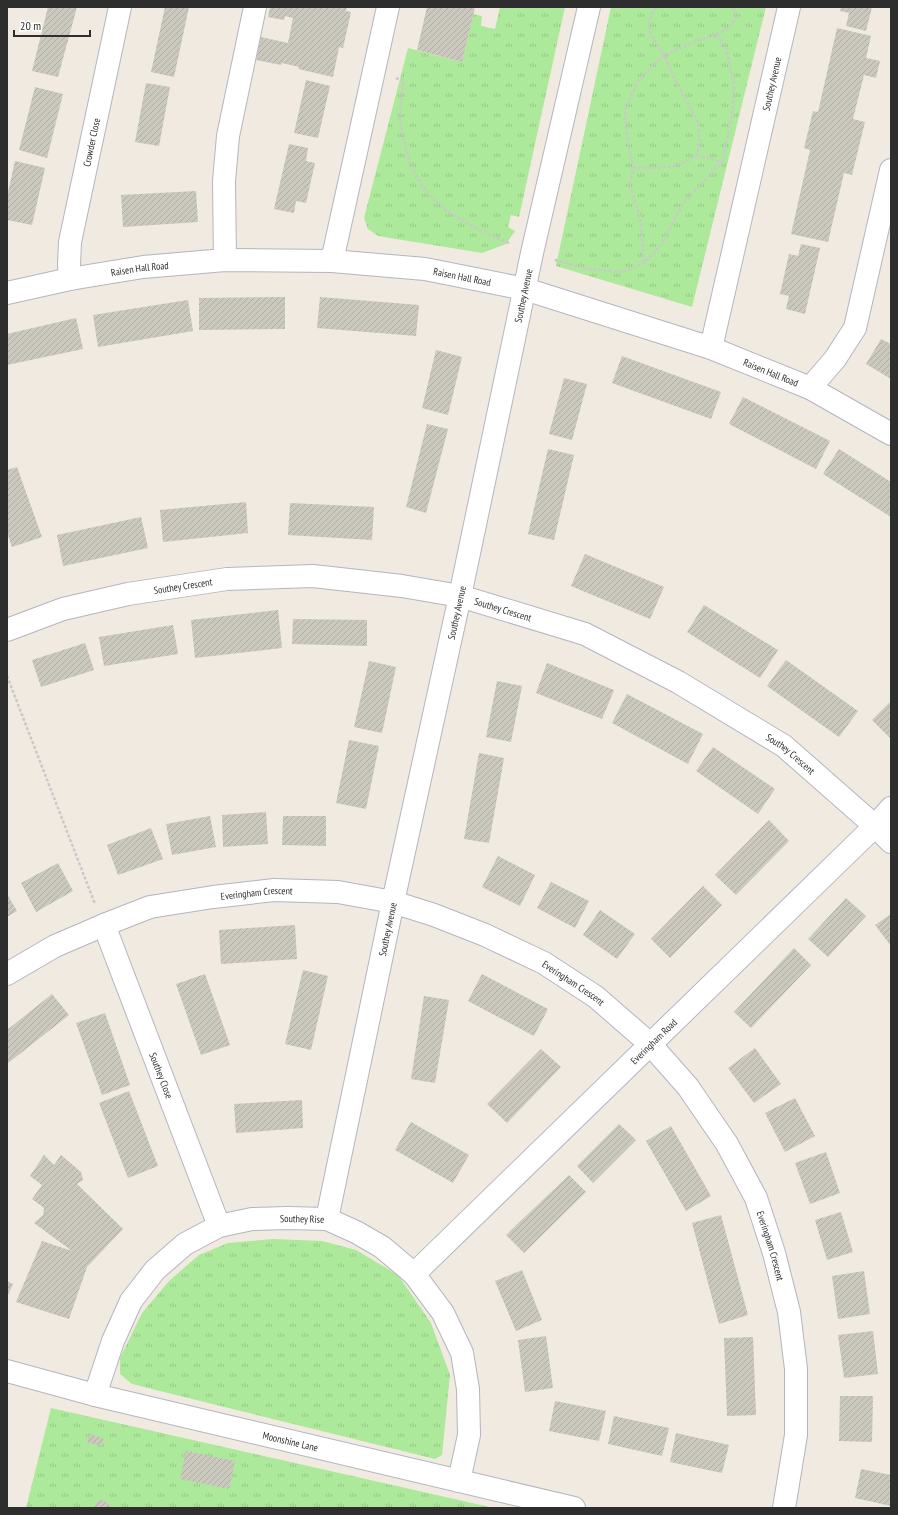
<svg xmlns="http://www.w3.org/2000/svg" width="898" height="1515" font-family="'PT Sans Narrow',sans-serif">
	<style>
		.grass { fill: url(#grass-tufts) }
		.building { fill: url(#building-hatch) }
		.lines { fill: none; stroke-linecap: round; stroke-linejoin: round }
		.minor-casing { stroke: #b4b5c2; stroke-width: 24 }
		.path { stroke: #c9c9c9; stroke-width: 2.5; stroke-dasharray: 3 2; stroke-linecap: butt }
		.minor { stroke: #fff; stroke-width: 22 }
		.labels { text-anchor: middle; stroke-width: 3.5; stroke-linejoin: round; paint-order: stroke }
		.street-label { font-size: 10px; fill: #2e2e2e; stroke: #fff }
	</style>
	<defs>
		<pattern id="grass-tufts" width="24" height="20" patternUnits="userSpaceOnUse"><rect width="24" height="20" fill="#ade99a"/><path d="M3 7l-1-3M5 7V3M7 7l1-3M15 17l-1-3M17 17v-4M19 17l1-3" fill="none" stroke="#95c885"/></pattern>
		<pattern id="building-hatch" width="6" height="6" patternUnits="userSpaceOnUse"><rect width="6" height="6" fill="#cbc8be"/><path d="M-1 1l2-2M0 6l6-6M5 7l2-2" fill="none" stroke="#afaca4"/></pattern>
	</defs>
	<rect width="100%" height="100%" fill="#f0eae0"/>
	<path class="grass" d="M 500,7 L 565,7 L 519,217 L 511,215 L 508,227 L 515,231 L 506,244 L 482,253 L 378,236 L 368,229 L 364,218 L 408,48 L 462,62 L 473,14 L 482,16 L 481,26 L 495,29 Z
		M 611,7 L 766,7 L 692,307 L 556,266 Z
		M 273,1239 L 322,1241 L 356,1250 L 398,1275 L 431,1323 L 450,1375 L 442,1455 L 435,1459 L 132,1384 L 120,1374 L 120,1358 L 142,1313 L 169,1281 L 199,1255 L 228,1243 Z
		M 51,1408 L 494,1508 L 26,1508 Z"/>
	<path class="building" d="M 48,7 L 77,7 L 58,77 L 32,71 Z
		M 165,7 L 189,7 L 174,77 L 151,72 Z
		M 270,7 L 347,7 L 346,11 L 351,12 L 343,48 L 339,47 L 333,77 L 298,69 L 299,67 L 282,63 L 281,65 L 256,60 L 261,37 L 288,43 L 293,18 L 285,16 L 284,20 L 268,17 Z
		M 427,7 L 475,7 L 462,62 L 417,50 Z
		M 841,7 L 872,7 L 866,31 L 846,26 L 849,13 L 840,11 Z
		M 837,28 L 871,36 L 866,58 L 880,61 L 876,78 L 864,75 L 853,119 L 865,122 L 852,175 L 844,173 L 828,242 L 791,234 L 810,150 L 804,148 L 813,111 L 818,112 Z
		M 306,80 L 330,86 L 318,138 L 294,133 Z
		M 146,83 L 170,87 L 159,146 L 135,142 Z
		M 35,87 L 63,94 L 47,158 L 19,150 Z
		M 289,144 L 308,148 L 306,161 L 315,163 L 306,203 L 296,201 L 294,213 L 274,209 Z
		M 15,161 L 45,168 L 32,225 L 7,220 L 7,197 Z
		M 196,191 L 198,222 L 123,227 L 121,195 Z
		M 801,244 L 820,248 L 805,314 L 786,309 L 789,296 L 780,294 L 789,254 L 798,256 Z
		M 285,297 L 285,329 L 199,330 L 199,298 Z
		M 320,297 L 419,305 L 416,336 L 317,328 Z
		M 188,300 L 193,331 L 98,347 L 93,315 Z
		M 76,318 L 83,349 L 7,365 L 7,334 Z
		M 881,339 L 891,344 L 891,379 L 866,364 Z
		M 436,350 L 462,357 L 448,415 L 422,408 Z
		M 622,356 L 721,392 L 711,419 L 612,383 Z
		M 564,378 L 587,384 L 572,440 L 549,434 Z
		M 743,397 L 830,441 L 816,469 L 729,424 Z
		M 427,424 L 448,429 L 426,513 L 406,507 Z
		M 548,449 L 574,455 L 554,540 L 528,534 Z
		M 839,449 L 891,482 L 891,517 L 823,474 Z
		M 17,467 L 42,537 L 12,547 L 7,532 L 7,470 Z
		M 246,502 L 248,533 L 163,542 L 160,510 Z
		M 290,503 L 374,507 L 372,540 L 288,535 Z
		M 141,517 L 148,548 L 63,566 L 57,535 Z
		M 585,554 L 664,587 L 650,619 L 571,586 Z
		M 704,605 L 778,650 L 760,678 L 687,632 Z
		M 278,610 L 282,648 L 195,658 L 191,620 Z
		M 293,619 L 367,620 L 367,646 L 292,644 Z
		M 173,625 L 178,654 L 104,666 L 99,637 Z
		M 85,643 L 94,670 L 41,687 L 32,660 Z
		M 786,660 L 858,711 L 839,737 L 767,686 Z
		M 369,661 L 396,667 L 382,733 L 354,727 Z
		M 547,663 L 614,690 L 602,719 L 536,693 Z
		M 497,681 L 522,686 L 511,742 L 486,737 Z
		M 627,694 L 703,734 L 688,764 L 612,723 Z
		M 891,701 L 891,739 L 872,720 Z
		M 349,740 L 379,746 L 366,809 L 336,803 Z
		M 713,747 L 775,789 L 758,814 L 696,771 Z
		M 479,753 L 504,758 L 489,843 L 464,839 Z
		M 266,812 L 268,844 L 223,847 L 222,815 Z
		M 210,816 L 216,847 L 172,855 L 166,824 Z
		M 283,816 L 326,816 L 326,846 L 282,845 Z
		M 769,820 L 789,841 L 736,895 L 715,875 Z
		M 151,828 L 163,859 L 118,875 L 107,845 Z
		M 498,856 L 535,875 L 520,906 L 482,887 Z
		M 58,863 L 73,891 L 36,912 L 21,883 Z
		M 551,882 L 589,901 L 575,928 L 537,908 Z
		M 703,886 L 722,905 L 670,958 L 651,939 Z
		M 7,894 L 17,911 L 7,917 Z
		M 846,898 L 866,916 L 828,957 L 808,939 Z
		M 600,910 L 635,934 L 617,959 L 583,935 Z
		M 891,914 L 891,946 L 875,925 Z
		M 295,925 L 297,959 L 221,964 L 219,930 Z
		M 794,948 L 811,965 L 751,1028 L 734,1012 Z
		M 303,970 L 328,976 L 311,1050 L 285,1044 Z
		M 205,974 L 230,1045 L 201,1055 L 176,984 Z
		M 482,974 L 548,1009 L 534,1036 L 468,1001 Z
		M 52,994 L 69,1015 L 7,1064 L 7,1030 Z
		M 424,996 L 449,1000 L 435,1083 L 411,1079 Z
		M 105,1013 L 130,1085 L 102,1095 L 76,1023 Z
		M 755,1048 L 781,1084 L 754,1103 L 728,1068 Z
		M 541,1049 L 561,1067 L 507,1123 L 487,1104 Z
		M 129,1091 L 158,1166 L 128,1178 L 99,1103 Z
		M 795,1098 L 815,1136 L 785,1152 L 765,1113 Z
		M 302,1100 L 303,1128 L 236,1133 L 234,1104 Z
		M 411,1122 L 469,1155 L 453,1183 L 395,1150 Z
		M 619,1124 L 636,1140 L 593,1183 L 577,1166 Z
		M 671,1126 L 711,1196 L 686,1211 L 646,1141 Z
		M 826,1152 L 840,1193 L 810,1204 L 795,1163 Z
		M 44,1155 L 54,1165 L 61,1155 L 81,1172 L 83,1180 L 77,1184 L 123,1229 L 87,1267 L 69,1319 L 16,1302 L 42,1241 L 72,1251 L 34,1223 L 43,1215 L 44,1208 L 32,1199 L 42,1185 L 30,1176 Z
		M 569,1175 L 586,1192 L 524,1253 L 506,1235 Z
		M 841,1212 L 853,1252 L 827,1260 L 815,1220 Z
		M 721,1215 L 748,1315 L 719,1324 L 692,1223 Z
		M 522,1270 L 542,1320 L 516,1331 L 495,1281 Z
		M 864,1271 L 870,1314 L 838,1319 L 832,1276 Z
		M 7,1281 L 13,1284 L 7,1297 Z
		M 873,1331 L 878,1374 L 844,1378 L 838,1335 Z
		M 546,1336 L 553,1388 L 525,1392 L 518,1340 Z
		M 753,1337 L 756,1415 L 727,1416 L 724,1338 Z
		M 840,1396 L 873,1396 L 872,1442 L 839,1441 Z
		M 555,1401 L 606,1411 L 599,1441 L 549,1431 Z
		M 614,1416 L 669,1428 L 662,1456 L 608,1444 Z
		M 676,1433 L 729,1445 L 722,1473 L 670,1462 Z
		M 90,1434 L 104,1439 L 102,1446 L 87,1442 Z
		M 186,1451 L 235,1461 L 229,1489 L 180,1479 Z
		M 861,1469 L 891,1475 L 891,1506 L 855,1498 Z
		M 101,1500 L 109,1503 L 110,1508 L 94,1508 L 97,1502 Z"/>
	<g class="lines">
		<g class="minor-casing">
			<g id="minor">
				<path d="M 225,260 L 224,181 L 228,136 L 255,7"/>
				<path d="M 332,261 L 388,7"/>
				<path id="s1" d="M 70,279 L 69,265 L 70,242 L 120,7"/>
				<path id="s2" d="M 7,293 L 70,279 L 143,267 L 225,260 L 332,261 L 425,269 L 525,289 L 711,348 L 810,388 L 891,434"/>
				<path id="s3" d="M 711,348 L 789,7"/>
				<path d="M 810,388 L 835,359 L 855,328 L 891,170"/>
				<path id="s4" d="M 7,630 L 63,609 L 128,594 L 227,579 L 313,576 L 402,586 L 460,596 L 585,634 L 678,682 L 784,746 L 875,826 L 891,842"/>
				<path id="s5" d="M 104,925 L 219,1226"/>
				<path id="s6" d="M 7,974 L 55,946 L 104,925 L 150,907 L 213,897 L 274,890 L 338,892 L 393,902 L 434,915 L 485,935 L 544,963 L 596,997 L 650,1044 L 688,1087 L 727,1144 L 756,1198 L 774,1253 L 789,1312 L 796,1369 L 796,1435 L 784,1508"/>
				<path id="s7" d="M 327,1219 L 393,902 L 460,596 L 532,253 L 589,7"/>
				<path id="s8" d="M 414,1274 L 875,826 L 891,808"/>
				<path id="s9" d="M 7,1371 L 95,1395 L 574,1508"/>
				<path id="s10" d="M 95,1395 L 113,1341 L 131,1301 L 155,1270 L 185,1244 L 219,1226 L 252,1219 L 287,1218 L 327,1219 L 356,1232 L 382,1247 L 414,1274 L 443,1313 L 462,1353 L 468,1389 L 469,1435 L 459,1481"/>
			</g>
		</g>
		<path class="path" d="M 396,78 L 404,81 C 402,92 400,103 400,114 C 400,122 402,131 404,139 C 414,200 457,221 509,243
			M 697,155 L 722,162
			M 633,167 C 658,168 676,170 697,155 L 700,142 L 698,122 L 675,80 L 664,55 L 652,37 L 649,28 L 651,16 L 656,7
			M 555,260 L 587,269 L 622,272 L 644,263 L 661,245 L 682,205 L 722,162 L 732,116 L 734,84 L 726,48 L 717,34
			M 644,262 L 640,217 L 630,187 L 633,167 L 628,142 L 625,109 L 638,81 L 664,55 L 694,42 L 717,34 L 730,27 L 737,16 L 734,7
			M 7,676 L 95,904"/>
		<use href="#minor" class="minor"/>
	</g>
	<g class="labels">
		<g class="street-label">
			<text dy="4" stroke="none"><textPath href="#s3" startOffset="271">Southey Avenue</textPath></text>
			<text dy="4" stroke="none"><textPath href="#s1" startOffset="139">Crowder Close</textPath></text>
			<text dy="4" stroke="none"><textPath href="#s2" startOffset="135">Raisen Hall Road</textPath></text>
			<text dy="4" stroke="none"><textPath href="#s2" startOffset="459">Raisen Hall Road</textPath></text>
			<text dy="4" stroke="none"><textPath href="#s7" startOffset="944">Southey Avenue</textPath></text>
			<text dy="4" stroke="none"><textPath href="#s2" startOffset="783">Raisen Hall Road</textPath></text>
			<text dy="4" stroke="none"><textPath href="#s4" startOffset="182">Southey Crescent</textPath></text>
			<text dy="4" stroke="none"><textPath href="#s4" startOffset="506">Southey Crescent</textPath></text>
			<text dy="4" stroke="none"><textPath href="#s7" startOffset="620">Southey Avenue</textPath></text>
			<text dy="4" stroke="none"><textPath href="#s4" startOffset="830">Southey Crescent</textPath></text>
			<text dy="4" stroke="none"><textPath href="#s6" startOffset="266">Everingham Crescent</textPath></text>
			<text dy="4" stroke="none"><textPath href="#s7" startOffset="296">Southey Avenue</textPath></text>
			<text dy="4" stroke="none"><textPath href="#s6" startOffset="602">Everingham Crescent</textPath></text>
			<text dy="4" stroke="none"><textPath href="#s8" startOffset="334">Everingham Road</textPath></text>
			<text dy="4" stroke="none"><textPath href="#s5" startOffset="161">Southey Close</textPath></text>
			<text dy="4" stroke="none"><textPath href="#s10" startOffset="302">Southey Rise</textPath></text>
			<text dy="4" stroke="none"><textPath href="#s6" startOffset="938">Everingham Crescent</textPath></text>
			<text dy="4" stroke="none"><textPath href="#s9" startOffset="292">Moonshine Lane</textPath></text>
		</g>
	</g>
	<rect width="898" height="1515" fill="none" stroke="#2e2e2e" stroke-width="16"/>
	<path d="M14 30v6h76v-6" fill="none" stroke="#2e2e2e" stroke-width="2"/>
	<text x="20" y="30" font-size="12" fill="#2e2e2e" stroke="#ffffff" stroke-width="3" paint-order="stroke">20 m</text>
</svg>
